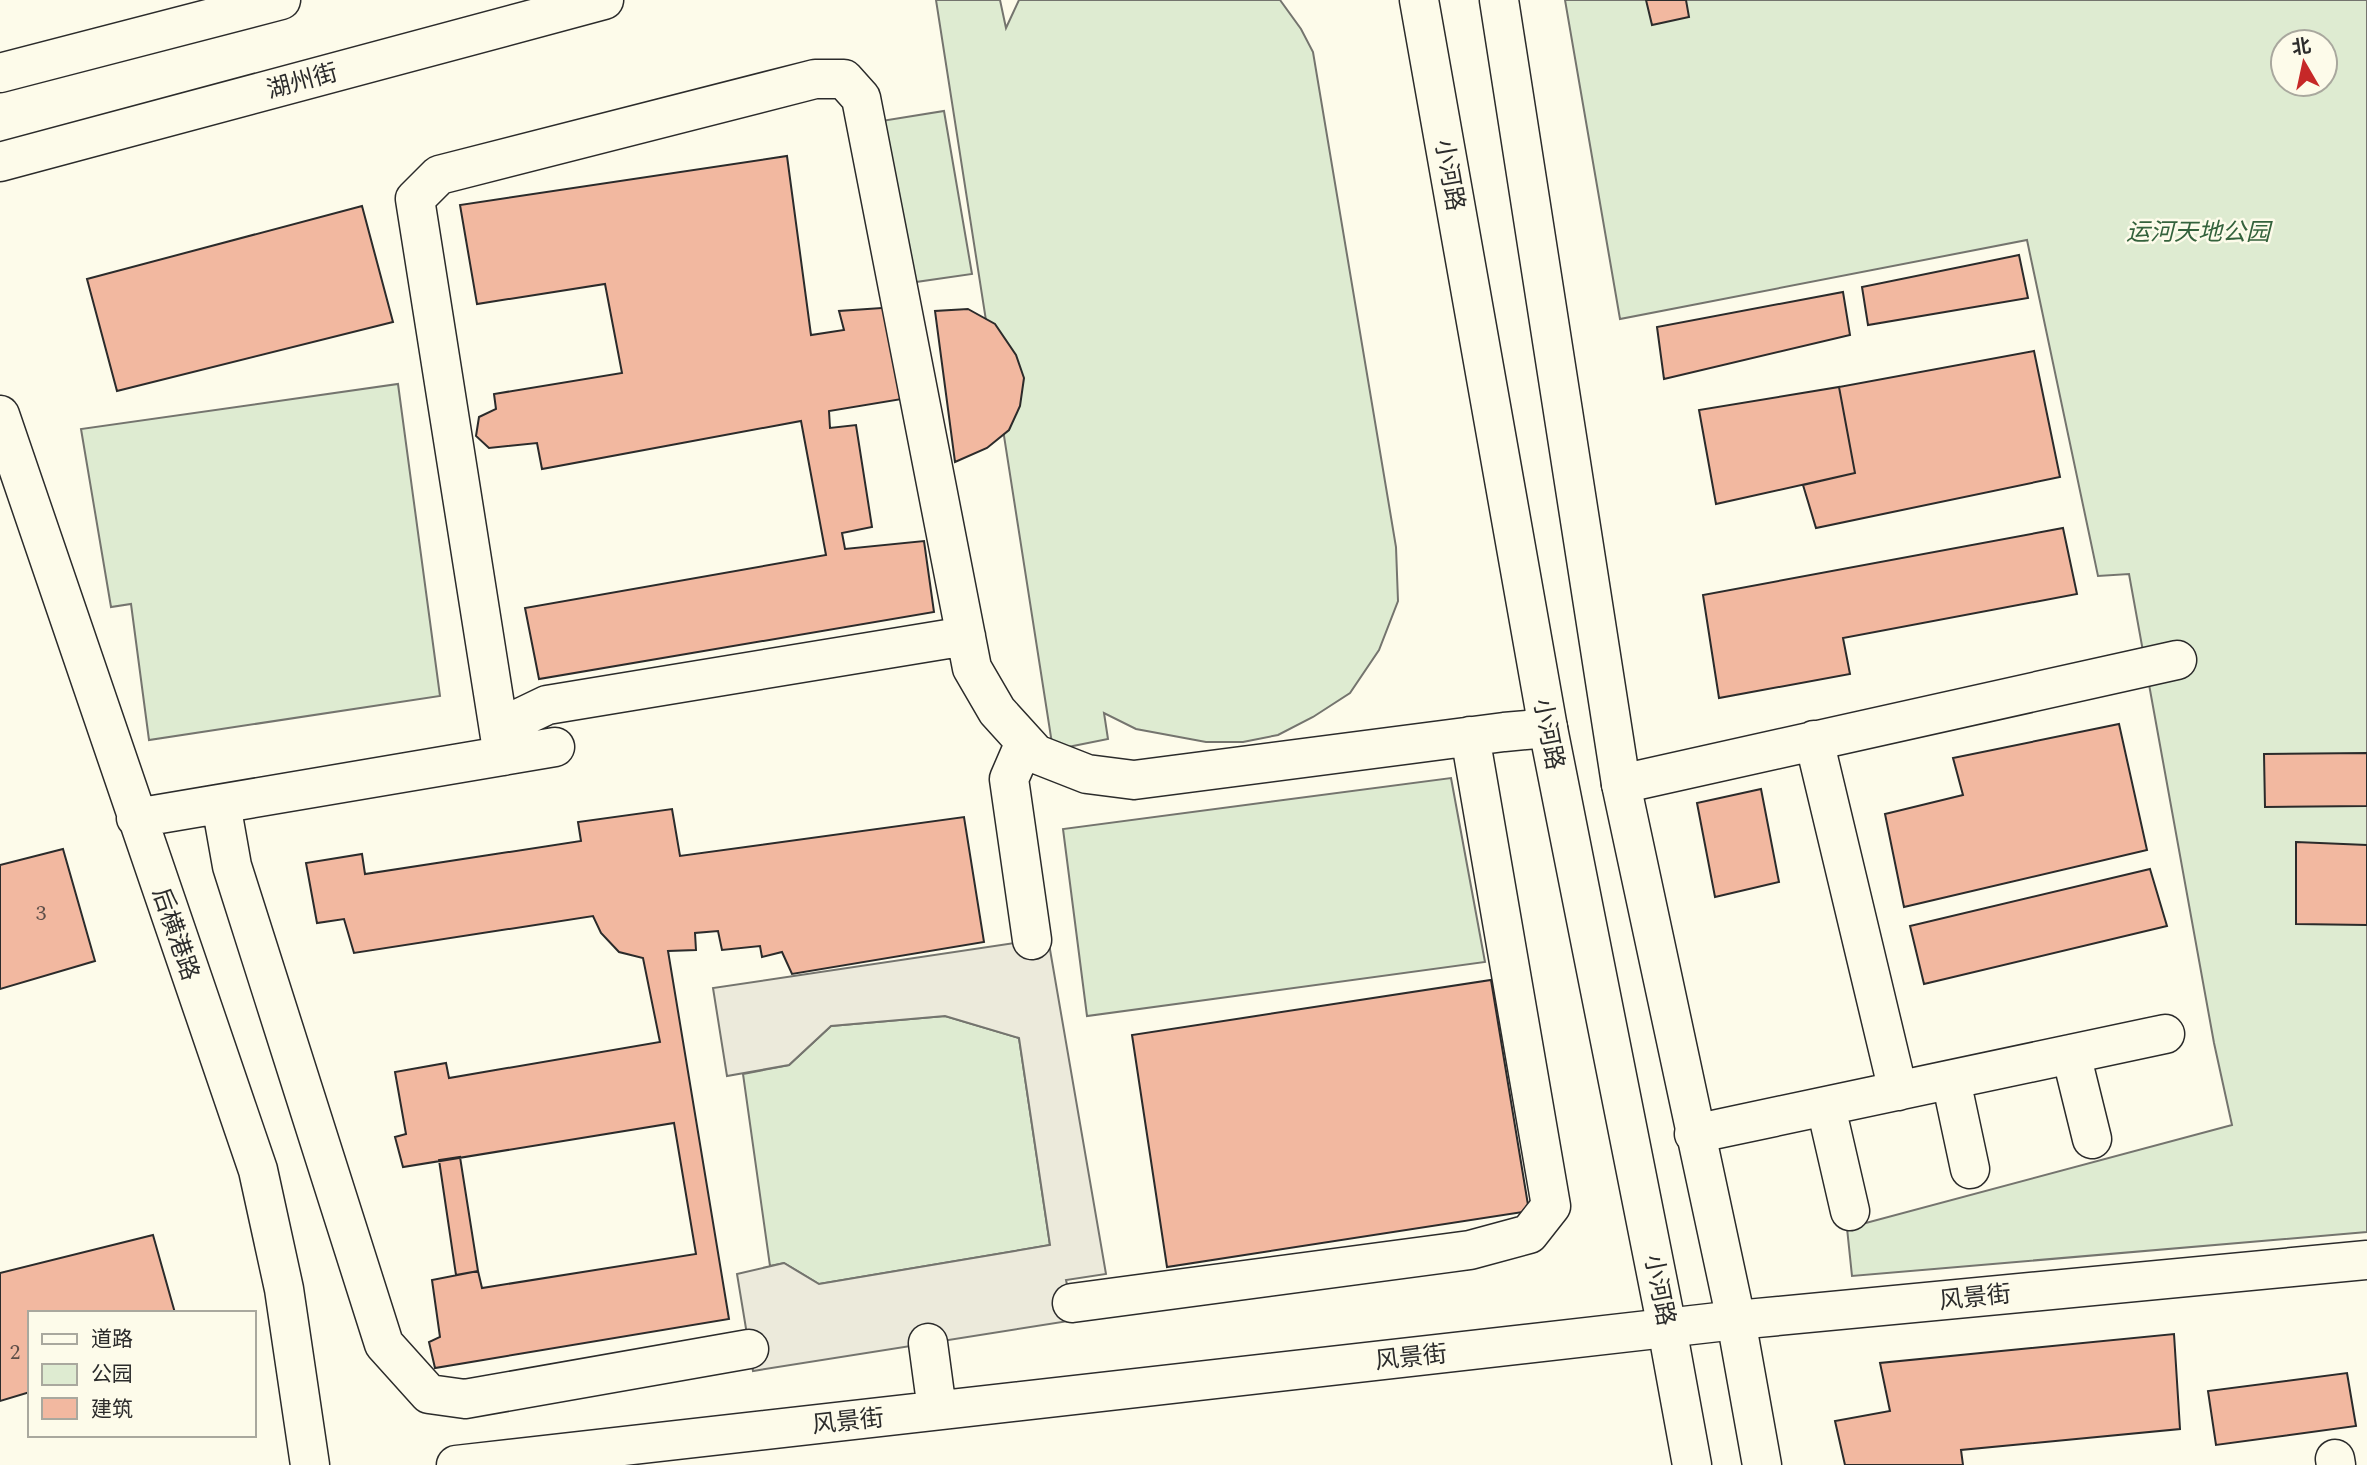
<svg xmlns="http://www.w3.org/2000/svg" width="2367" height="1465" font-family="Spectral,'Noto Sans SC',serif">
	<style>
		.green { fill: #deebd1; stroke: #74746e; stroke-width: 2; fill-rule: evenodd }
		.parking { fill: #eceadb; stroke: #74746e; stroke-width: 2 }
		.building { fill: #f2b8a0; stroke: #2b2b2b; stroke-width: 2 }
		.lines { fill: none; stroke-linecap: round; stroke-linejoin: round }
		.minor-casing { stroke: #2b2b2b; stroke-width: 41 }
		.major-casing { stroke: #2b2b2b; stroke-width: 41 }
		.minor { stroke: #fdfbea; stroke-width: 38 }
		.major { stroke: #fdfbea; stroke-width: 38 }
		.labels { text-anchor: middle; stroke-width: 5; stroke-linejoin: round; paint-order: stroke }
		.number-label { font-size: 21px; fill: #5d4e48 }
		.street-label { font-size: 24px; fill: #2b2b2b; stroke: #fdfbea }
		.park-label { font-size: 24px; font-style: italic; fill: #34623c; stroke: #fdfbea }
	</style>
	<rect width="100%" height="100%" fill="#fdfbea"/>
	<path class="green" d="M 936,0 L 1000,0 L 1006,28 L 1019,0 L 1280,0 L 1301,29 L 1313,52 L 1396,547 L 1398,601 L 1379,650 L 1350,693 L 1313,717 L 1278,735 L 1243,742 L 1206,742 L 1136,729 L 1104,713 L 1108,739 L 1053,750 Z
		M 1565,0 L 2367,0 L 2367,1232 L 1852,1276 L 1847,1228 L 2232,1125 L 2214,1043 L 2129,574 L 2098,576 L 2027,240 L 1620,319 ZM 2283,42 L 2325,42 L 2325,84 L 2283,84 Z
		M 944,111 L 972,274 L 895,285 L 869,123 Z
		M 398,384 L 440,696 L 149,740 L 131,604 L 111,607 L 81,429 Z
		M 1451,778 L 1485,962 L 1087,1016 L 1063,829 Z
		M 945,1016 L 1019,1038 L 1050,1245 L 819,1284 L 784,1263 L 770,1266 L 743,1074 L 789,1065 L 831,1026 Z"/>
	<path class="parking" d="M 1048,938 L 1106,1274 L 1066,1280 L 1075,1320 L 753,1371 L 737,1274 L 784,1263 L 819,1284 L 1050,1245 L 1019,1038 L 945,1016 L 831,1026 L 789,1065 L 727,1076 L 713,988 Z"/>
	<path class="building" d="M 1646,0 L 1686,0 L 1689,17 L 1652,25 Z
		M 787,156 L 811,335 L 844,330 L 839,311 L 896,307 L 908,398 L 829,411 L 830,428 L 856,425 L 872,527 L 842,533 L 845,549 L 924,541 L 934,612 L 539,679 L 525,608 L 826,555 L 801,421 L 542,469 L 537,443 L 489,448 L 476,436 L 479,417 L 496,409 L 494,394 L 622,373 L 605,284 L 477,304 L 460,205 Z
		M 362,206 L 393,322 L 117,391 L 87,279 Z
		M 2019,255 L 2028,298 L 1868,325 L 1862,287 Z
		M 1843,292 L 1850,335 L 1664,379 L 1657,327 Z
		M 968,309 L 995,324 L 1016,355 L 1024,378 L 1020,406 L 1009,430 L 987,448 L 955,462 L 935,311 Z
		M 2034,351 L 2060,477 L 1816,528 L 1803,485 L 1855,473 L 1839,387 Z
		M 1839,387 L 1855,473 L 1716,504 L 1699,410 Z
		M 2063,528 L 2077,594 L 1843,638 L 1850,674 L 1719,698 L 1703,595 Z
		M 2119,724 L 2147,850 L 1904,907 L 1885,814 L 1963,795 L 1953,758 Z
		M 2367,753 L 2367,806 L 2265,807 L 2264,754 Z
		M 1761,789 L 1779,882 L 1715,897 L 1697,803 Z
		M 672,809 L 680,856 L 964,817 L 984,942 L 792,974 L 782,952 L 762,957 L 760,946 L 722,950 L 718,931 L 695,933 L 696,950 L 668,951 L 729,1319 L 435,1368 L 429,1342 L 440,1337 L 432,1280 L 478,1271 L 482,1288 L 696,1254 L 674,1123 L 403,1167 L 395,1137 L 406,1134 L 395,1072 L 446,1063 L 449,1078 L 660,1042 L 643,958 L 619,952 L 601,933 L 593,916 L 354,953 L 344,919 L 317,923 L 306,863 L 362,854 L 365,874 L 581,841 L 578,822 Z
		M 2296,842 L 2367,845 L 2367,925 L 2296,924 Z
		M 63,849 L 95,961 L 0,989 L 0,865 Z
		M 2150,869 L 2167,926 L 1924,984 L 1910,926 Z
		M 1491,980 L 1529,1211 L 1167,1267 L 1132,1035 Z
		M 460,1157 L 478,1271 L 456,1275 L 439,1160 Z
		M 153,1235 L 175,1313 L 30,1313 L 30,1392 L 0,1401 L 0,1273 Z
		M 2174,1334 L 2180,1429 L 1961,1450 L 1963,1465 L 1845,1465 L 1835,1421 L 1890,1411 L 1880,1363 Z
		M 2347,1373 L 2356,1426 L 2216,1445 L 2208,1391 Z"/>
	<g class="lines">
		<g class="minor-casing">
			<path id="minor" d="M 0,415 L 258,1170 L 284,1289 L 310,1465
				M 499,728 L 547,705 L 966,636
				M 1814,740 L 1898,1091
				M 1025,742 L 1009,779 L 1032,940
				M 503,756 L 415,199 L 439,175 L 815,79 L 844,79 L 861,98 L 972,668 L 997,711 L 1036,754 L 1087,774 L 1134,780 L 1504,732 L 1548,728
				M 1621,784 L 2177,660
				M 221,804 L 232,866 L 384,1344 L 429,1394 L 465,1399 L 749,1349
				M 136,818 L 555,747
				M 2071,1054 L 2092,1139
				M 1951,1080 L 1970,1169
				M 1826,1107 L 1850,1211
				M 1694,1134 L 2165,1034
				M 1072,1303 L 1470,1250 L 1529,1234 L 1551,1206 L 1470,736
				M 928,1343 L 937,1410
				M 2335,1459 L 2336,1465
				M 456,1465 L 1736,1320 L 2367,1260"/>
		</g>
		<g class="major-casing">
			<path id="major" d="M 1419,0 L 1548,728 L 1667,1328 L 1692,1465
				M 1499,0 L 1621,784 L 1736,1320 L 1762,1465
				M 0,73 L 281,0
				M 0,162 L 604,0"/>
		</g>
		<use href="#minor" class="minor"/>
		<use href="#major" class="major"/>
	</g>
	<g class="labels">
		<g class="number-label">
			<text x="41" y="920">3</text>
			<text x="15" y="1359">2</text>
		</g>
		<g class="street-label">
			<text transform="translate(302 81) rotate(-15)" y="8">湖州街</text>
			<text transform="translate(1450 175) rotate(80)" y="8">小河路</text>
			<text transform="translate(1549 734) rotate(79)" y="8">小河路</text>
			<text transform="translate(176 934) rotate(71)" y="8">后横港路</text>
			<text transform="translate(1660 1290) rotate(79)" y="8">小河路</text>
			<text transform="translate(1975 1297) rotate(-6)" y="8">风景街</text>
			<text transform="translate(1411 1357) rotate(-6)" y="8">风景街</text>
			<text transform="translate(848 1421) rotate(-6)" y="8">风景街</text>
		</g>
		<g class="park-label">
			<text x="2198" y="240">运河天地公园</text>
		</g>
	</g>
	<rect x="28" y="1311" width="228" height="126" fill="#fdfbea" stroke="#a9a89e" stroke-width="2"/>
	<rect x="42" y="1334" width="35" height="10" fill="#fdfbea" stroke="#a9a89e" stroke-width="2"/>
	<text x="91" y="1346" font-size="21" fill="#2b2b2b">道路</text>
	<rect x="42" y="1364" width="35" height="21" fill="#deebd1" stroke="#a9a89e" stroke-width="2"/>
	<text x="91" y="1381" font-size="21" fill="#2b2b2b">公园</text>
	<rect x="42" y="1398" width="35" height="21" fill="#f2b8a0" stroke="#a9a89e" stroke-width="2"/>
	<text x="91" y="1416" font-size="21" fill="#2b2b2b">建筑</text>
	<g transform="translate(2304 63) rotate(351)"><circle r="33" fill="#fdfbea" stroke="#a9a89e" stroke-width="2"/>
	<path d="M0-5L12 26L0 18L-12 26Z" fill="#c62828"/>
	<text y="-10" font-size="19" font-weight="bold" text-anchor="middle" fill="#2b2b2b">北</text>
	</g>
</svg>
